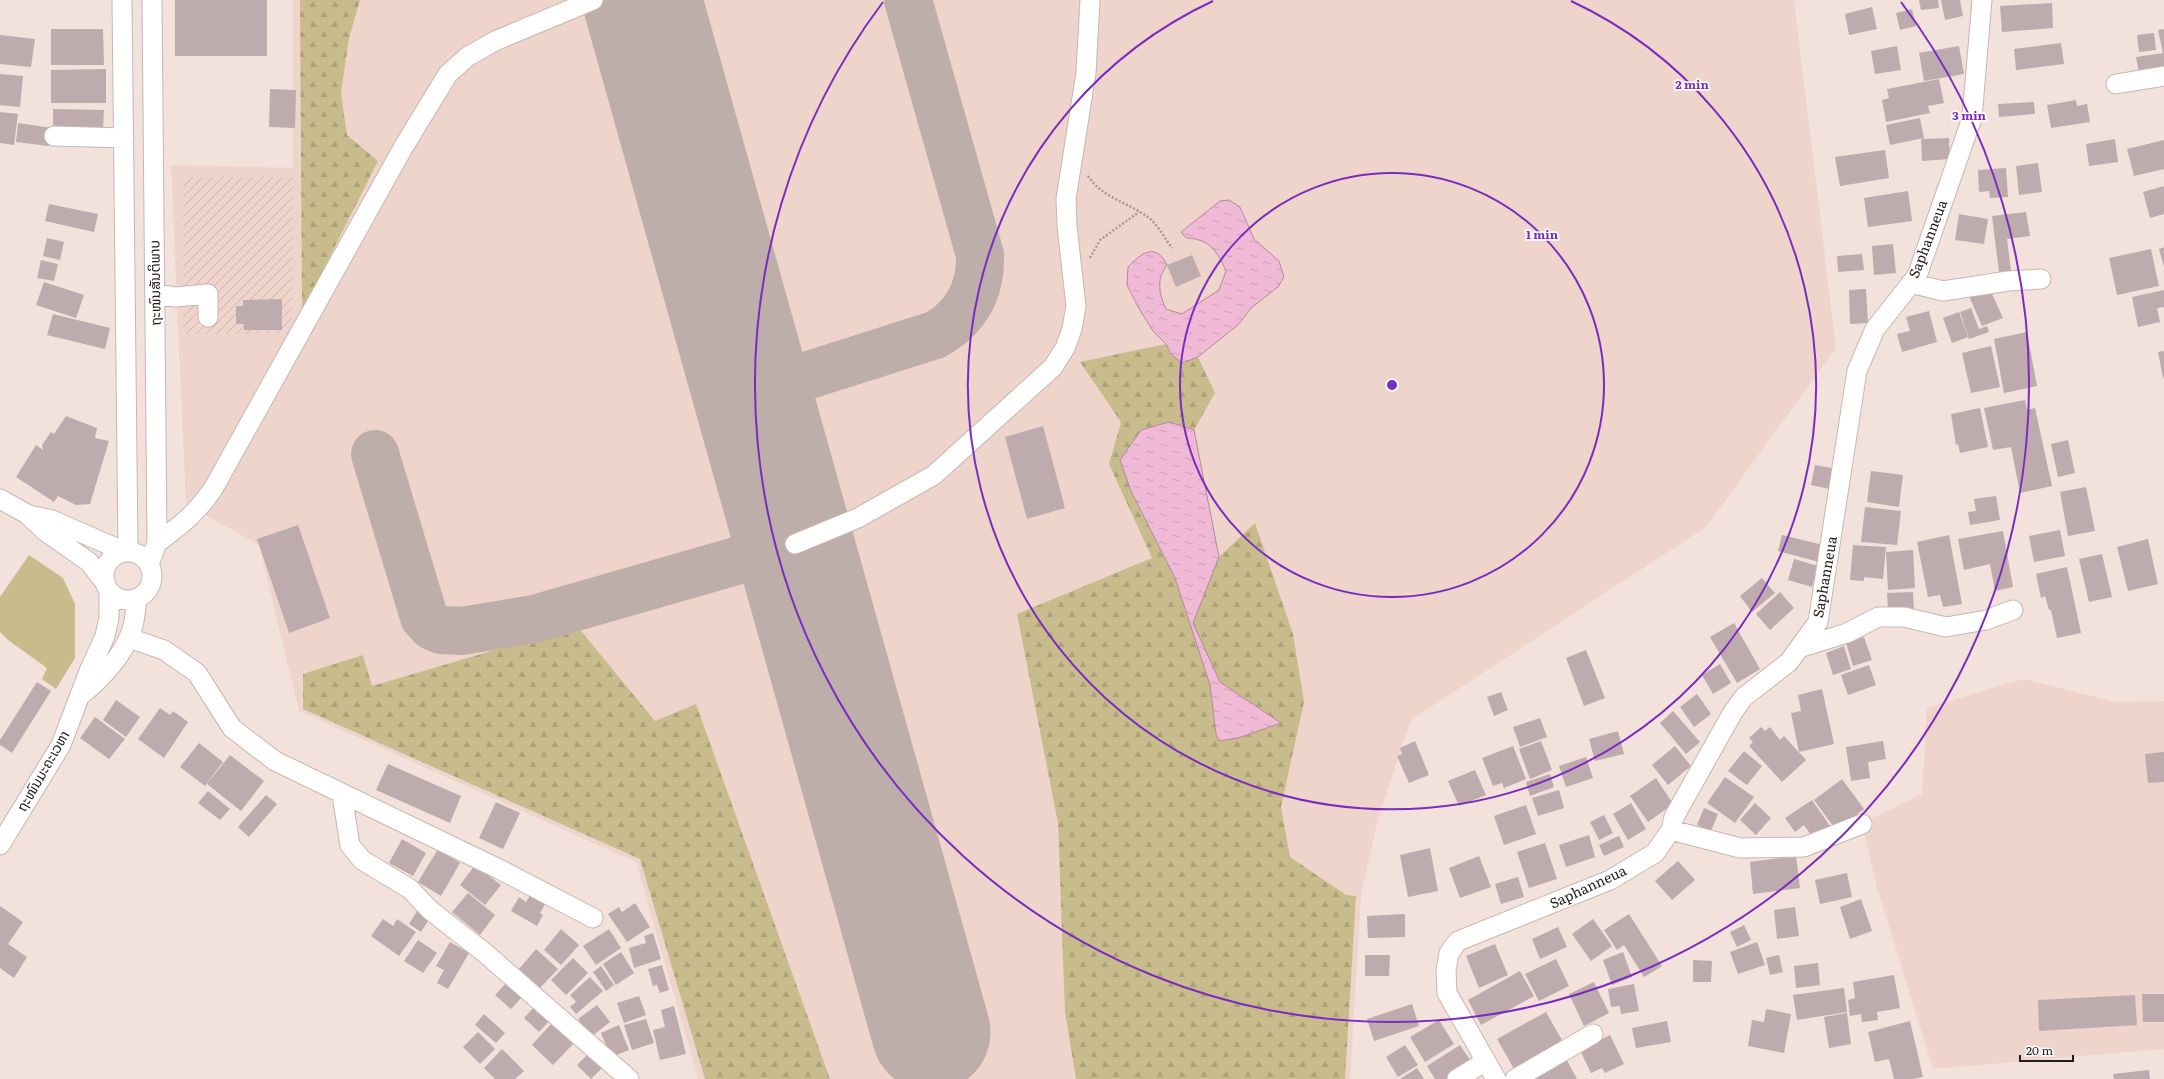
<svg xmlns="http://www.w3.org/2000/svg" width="2164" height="1079" font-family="Literata,'Noto Sans Lao',serif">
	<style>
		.built { fill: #eed4cb }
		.industrial { fill: url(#industrial-furrows) }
		.green { fill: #c9bc8c }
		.forest { fill: url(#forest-firs) }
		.water { fill: url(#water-ripples); stroke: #b28a9e }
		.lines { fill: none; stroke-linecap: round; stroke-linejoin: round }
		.taxiway { stroke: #bdaeaa; stroke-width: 48 }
		.runway { stroke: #bdaeaa; stroke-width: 119 }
		.building { fill: #beabad }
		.minor-casing { stroke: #c8b7b1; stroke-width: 21 }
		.path { stroke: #a69994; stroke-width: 2.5; stroke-dasharray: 2 2; stroke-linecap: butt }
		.minor { stroke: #fff; stroke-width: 19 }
		.ring { fill: none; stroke: #7b2cbf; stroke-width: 2 }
		.labels { text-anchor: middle; stroke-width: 3.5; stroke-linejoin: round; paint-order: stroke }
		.street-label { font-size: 14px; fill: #221c1a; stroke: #fff }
		.centre { fill: #7b2cbf; stroke: #fff; stroke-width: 2 }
		.ring-label { font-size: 12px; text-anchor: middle; font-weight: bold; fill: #7b2cbf; stroke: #fff; stroke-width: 3.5; stroke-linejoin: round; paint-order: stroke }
	</style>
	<defs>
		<pattern id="industrial-furrows" width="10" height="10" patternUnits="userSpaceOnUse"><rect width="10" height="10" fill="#eed4cb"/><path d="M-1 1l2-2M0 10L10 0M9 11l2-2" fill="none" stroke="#ccb5ae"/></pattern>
		<pattern id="forest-firs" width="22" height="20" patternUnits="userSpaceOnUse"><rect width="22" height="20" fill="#c9bc8c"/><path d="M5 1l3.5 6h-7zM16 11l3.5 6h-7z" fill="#aca178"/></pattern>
		<pattern id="water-ripples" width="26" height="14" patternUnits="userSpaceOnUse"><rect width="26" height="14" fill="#f0b9d6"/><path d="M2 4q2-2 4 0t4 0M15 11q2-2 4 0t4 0" fill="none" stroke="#ce9eb7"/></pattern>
	</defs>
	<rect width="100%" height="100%" fill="#f3e1db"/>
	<path class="built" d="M 293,0 L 1794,0 L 1836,348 L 1706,527 L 1411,720 L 1378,819 L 1361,895 L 1350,1079 L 698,1079 L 636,862 L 299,711 L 259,545 L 186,504 L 171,165 L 293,168 Z
		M 2023,679 L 2114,702 L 2164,701 L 2164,1049 L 1933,1069 L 1877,887 L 1862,824 L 1922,794 L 1927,708 Z"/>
	<path class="industrial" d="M 183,177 L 293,177 L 292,333 L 183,334 Z"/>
	<path class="green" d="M 29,555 L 63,578 L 75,604 L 75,658 L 56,689 L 42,679 L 47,668 L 8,640 L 0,632 L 0,597 Z"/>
	<path class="forest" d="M 300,0 L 360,0 L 349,38 L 341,93 L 347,135 L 378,161 L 302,312 Z
		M 1166,344 L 1171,354 L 1182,363 L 1198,357 L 1215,393 L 1194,430 L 1219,557 L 1255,523 L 1293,634 L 1304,702 L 1281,807 L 1290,857 L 1346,895 L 1356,896 L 1345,1079 L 1076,1079 L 1065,1012 L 1058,823 L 1017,614 L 1152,558 L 1109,464 L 1121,422 L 1080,362 Z
		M 577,626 L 655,721 L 696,704 L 830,1079 L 705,1079 L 640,859 L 303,709 L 303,674 L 363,655 L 372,686 Z"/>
	<path class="water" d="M 1229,200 L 1240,207 L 1254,239 L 1279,261 L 1284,277 L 1278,287 L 1251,308 L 1239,324 L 1198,357 L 1182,363 L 1171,354 L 1166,344 L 1153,331 L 1138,307 L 1127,285 L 1128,267 C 1141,253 1156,242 1167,265 C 1156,279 1159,294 1166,309 L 1182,314 L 1219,290 L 1226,271 C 1217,251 1210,239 1186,238 L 1181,232 L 1220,201 Z
		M 1169,422 L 1194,430 L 1219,557 L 1193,623 L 1220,682 L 1281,723 L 1238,738 L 1219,741 L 1216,734 L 1210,685 L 1175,578 L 1131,491 L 1120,460 L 1141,430 Z"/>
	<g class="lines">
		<path class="taxiway" d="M 752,393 L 935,335 C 966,318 981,291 980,255 L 908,0
			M 375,454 L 424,617 L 432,626 L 441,630 L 462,631 L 534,619 L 795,544"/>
		<path class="runway" d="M 642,0 L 931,1032"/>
	</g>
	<path class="building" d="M 175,0 L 267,0 L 267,56 L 175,56 Z
		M 1919,0 L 1938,0 L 1939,8 L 1921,10 Z
		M 1941,0 L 1960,0 L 1963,16 L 1945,20 Z
		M 2052,3 L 2053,28 L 2002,32 L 2000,6 Z
		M 1872,7 L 1877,29 L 1849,35 L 1845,14 Z
		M 1912,9 L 1916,26 L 1900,30 L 1896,13 Z
		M 51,29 L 103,29 L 104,65 L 51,65 Z
		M 2164,29 L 2164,69 L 2139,73 L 2136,57 L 2163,53 L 2158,30 Z
		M 2154,33 L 2156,50 L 2139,52 L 2137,35 Z
		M 0,35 L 35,39 L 31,67 L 0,64 Z
		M 2061,43 L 2064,64 L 2016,70 L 2014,49 Z
		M 1897,46 L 1901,70 L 1875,74 L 1871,51 Z
		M 1959,46 L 1964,74 L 1924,81 L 1919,53 Z
		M 106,69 L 106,103 L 51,103 L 51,70 Z
		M 0,74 L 23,76 L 20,107 L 0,105 Z
		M 1939,79 L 1944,103 L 1928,106 L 1930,113 L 1886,122 L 1882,100 L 1889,98 L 1887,89 Z
		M 270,89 L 296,90 L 295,128 L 269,127 Z
		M 2076,100 L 2077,106 L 2087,104 L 2090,122 L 2051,128 L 2047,105 Z
		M 2034,102 L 2035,114 L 1999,117 L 1998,104 Z
		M 53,109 L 104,110 L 103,130 L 53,130 Z
		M 0,112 L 18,114 L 14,145 L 0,143 Z
		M 1920,118 L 1924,138 L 1890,145 L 1886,125 Z
		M 18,123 L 52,128 L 49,146 L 16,142 Z
		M 1949,138 L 1950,159 L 1922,161 L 1921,139 Z
		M 2115,139 L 2118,162 L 2089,166 L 2086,144 Z
		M 2164,140 L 2164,169 L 2134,176 L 2127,149 Z
		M 1885,150 L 1889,178 L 1840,186 L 1835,157 Z
		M 2038,163 L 2042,192 L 2019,195 L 2016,166 Z
		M 2006,168 L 2008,197 L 1990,198 L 1989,191 L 1979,192 L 1978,170 Z
		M 2164,186 L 2164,214 L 2150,218 L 2143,192 Z
		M 1908,191 L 1912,221 L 1868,227 L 1864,198 Z
		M 49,204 L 98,214 L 94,232 L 45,221 Z
		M 2026,212 L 2030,236 L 2007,239 L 2011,271 L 1999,272 L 1992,216 Z
		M 1959,214 L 1988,219 L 1984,244 L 1955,240 Z
		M 47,238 L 64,242 L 60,260 L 43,256 Z
		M 1893,244 L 1896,273 L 1874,275 L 1872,246 Z
		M 2164,247 L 2164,267 L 2159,249 Z
		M 2151,249 L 2159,286 L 2117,295 L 2109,258 Z
		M 1862,254 L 1864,270 L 1838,272 L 1837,256 Z
		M 1192,255 L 1201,276 L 1176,287 L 1167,265 Z
		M 41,260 L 58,264 L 54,281 L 37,278 Z
		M 44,282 L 84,295 L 76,318 L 36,305 Z
		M 1989,287 L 2003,318 L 1982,326 L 1969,296 Z
		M 1866,289 L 1868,323 L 1850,324 L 1849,290 Z
		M 2164,290 L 2164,307 L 2157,308 L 2160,322 L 2138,327 L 2132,297 Z
		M 282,299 L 282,330 L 244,330 L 244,324 L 236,324 L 236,306 L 243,306 L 243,300 Z
		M 1971,308 L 1979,329 L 1987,326 L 1989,332 L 1969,339 L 1960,312 Z
		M 1929,311 L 1937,342 L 1902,352 L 1897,334 L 1910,331 L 1906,317 Z
		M 1959,312 L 1968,337 L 1952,343 L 1943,318 Z
		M 53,314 L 110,328 L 105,349 L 47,335 Z
		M 2027,332 L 2037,386 L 2004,393 L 1994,339 Z
		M 1991,346 L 2000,387 L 1971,393 L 1962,353 Z
		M 2164,351 L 2164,378 L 2163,378 L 2158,352 Z
		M 2025,400 L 2027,410 L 2035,408 L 2052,486 L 2020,493 L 2011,447 L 1993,450 L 1984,408 Z
		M 1980,408 L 1988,447 L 1960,453 L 1958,444 L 1956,445 L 1951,414 Z
		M 66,416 L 97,428 L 95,438 L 109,441 L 90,504 L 76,505 L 58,496 L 54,502 L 16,477 L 36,445 L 43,450 L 42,445 L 51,432 L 54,434 Z
		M 1043,426 L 1065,508 L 1027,519 L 1005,437 Z
		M 2068,440 L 2075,473 L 2058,477 L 2051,444 Z
		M 1815,465 L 1838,469 L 1834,490 L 1811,485 Z
		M 1871,471 L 1903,475 L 1899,507 L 1867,502 Z
		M 2086,487 L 2095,531 L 2068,536 L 2060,492 Z
		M 1996,496 L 2000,520 L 1970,525 L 1968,512 L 1976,511 L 1974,499 Z
		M 1865,507 L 1901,511 L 1897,545 L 1861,542 Z
		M 298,525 L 330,618 L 289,633 L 257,539 Z
		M 2060,530 L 2065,556 L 2034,562 L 2029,536 Z
		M 2003,531 L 2013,587 L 1995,591 L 1990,564 L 1964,570 L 1958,539 Z
		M 1782,535 L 1823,545 L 1819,562 L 1778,551 Z
		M 1949,535 L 1962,604 L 1943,607 L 1940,595 L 1928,597 L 1917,542 Z
		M 2148,539 L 2158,584 L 2128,591 L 2117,547 Z
		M 1853,545 L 1886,547 L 1883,579 L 1864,577 L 1864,581 L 1850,580 Z
		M 1913,550 L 1915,588 L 1888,590 L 1886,552 Z
		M 2102,554 L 2112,597 L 2089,602 L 2079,559 Z
		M 1794,559 L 1818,566 L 1812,587 L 1788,580 Z
		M 2067,567 L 2081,633 L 2057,638 L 2051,610 L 2049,610 L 2045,596 L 2041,598 L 2036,574 Z
		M 1762,578 L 1775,593 L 1752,612 L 1740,596 Z
		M 1780,592 L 1794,608 L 1770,630 L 1756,614 Z
		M 1913,592 L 1914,610 L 1888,611 L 1887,593 Z
		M 1734,623 L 1760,669 L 1737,683 L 1710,637 Z
		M 1864,637 L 1872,660 L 1853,666 L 1846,643 Z
		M 1844,646 L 1851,669 L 1833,675 L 1826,653 Z
		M 1586,650 L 1605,698 L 1584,706 L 1566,658 Z
		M 1720,664 L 1731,683 L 1713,694 L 1702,675 Z
		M 1869,665 L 1876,685 L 1848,695 L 1841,675 Z
		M 37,682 L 51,691 L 12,753 L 0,745 L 0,740 Z
		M 1822,689 L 1834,744 L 1799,752 L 1791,713 L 1801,711 L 1798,695 Z
		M 1501,692 L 1508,710 L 1494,716 L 1487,697 Z
		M 1697,694 L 1711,714 L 1694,727 L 1680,707 Z
		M 116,700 L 140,717 L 126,737 L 103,720 Z
		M 160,708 L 170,715 L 173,711 L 188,722 L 164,758 L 138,739 Z
		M 1673,711 L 1700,742 L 1686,754 L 1660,723 Z
		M 95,717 L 125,739 L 109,759 L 80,738 Z
		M 1540,718 L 1547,737 L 1520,747 L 1513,727 Z
		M 1761,727 L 1765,731 L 1770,727 L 1780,740 L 1784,736 L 1806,760 L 1782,782 L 1749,746 L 1753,742 L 1749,738 Z
		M 1618,731 L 1624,754 L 1595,761 L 1589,739 Z
		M 1415,741 L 1429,775 L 1409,783 L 1397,756 L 1402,754 L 1400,748 Z
		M 1541,741 L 1552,770 L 1530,779 L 1519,749 Z
		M 1883,741 L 1886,759 L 1868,762 L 1870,778 L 1851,781 L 1846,747 Z
		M 199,743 L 223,762 L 205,786 L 180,767 Z
		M 1513,746 L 1526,779 L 1504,788 L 1502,783 L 1493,786 L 1482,758 Z
		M 1675,746 L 1691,766 L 1668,785 L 1652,765 Z
		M 1744,751 L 1762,766 L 1747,785 L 1728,771 Z
		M 2164,752 L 2164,782 L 2148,783 L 2145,754 Z
		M 230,755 L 264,781 L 241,811 L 207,784 Z
		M 1586,757 L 1593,778 L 1566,787 L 1559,766 Z
		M 388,764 L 461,796 L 450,823 L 376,790 Z
		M 1475,770 L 1486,795 L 1459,806 L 1448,781 Z
		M 1550,774 L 1554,787 L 1530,796 L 1526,782 Z
		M 1725,777 L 1754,797 L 1735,823 L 1707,803 Z
		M 1656,778 L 1673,804 L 1648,822 L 1630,796 Z
		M 1842,779 L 1864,809 L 1836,830 L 1814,800 Z
		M 1559,790 L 1564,808 L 1538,816 L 1532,798 Z
		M 208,791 L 230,809 L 220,820 L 198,803 Z
		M 266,795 L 277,804 L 249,837 L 238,827 Z
		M 1812,800 L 1830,826 L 1813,838 L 1804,825 L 1795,832 L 1785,818 Z
		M 496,802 L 520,813 L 503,849 L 479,838 Z
		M 1631,803 L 1646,829 L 1628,840 L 1613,814 Z
		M 1755,803 L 1771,818 L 1756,835 L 1740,820 Z
		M 1526,805 L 1536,834 L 1504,845 L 1494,816 Z
		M 1704,808 L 1718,814 L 1711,831 L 1697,825 Z
		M 1604,815 L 1613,833 L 1599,840 L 1590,822 Z
		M 1589,835 L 1595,857 L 1566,867 L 1559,845 Z
		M 1619,836 L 1624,847 L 1604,856 L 1599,845 Z
		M 402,839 L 426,853 L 413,876 L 389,863 Z
		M 1545,843 L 1557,879 L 1529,888 L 1517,852 Z
		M 1430,848 L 1438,891 L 1408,897 L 1400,855 Z
		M 438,849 L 460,863 L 441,896 L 418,882 Z
		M 1479,856 L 1491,887 L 1460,898 L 1449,868 Z
		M 1796,856 L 1800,888 L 1753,894 L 1750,862 Z
		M 1678,861 L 1695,880 L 1672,900 L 1655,881 Z
		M 475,865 L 501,885 L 485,905 L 460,885 Z
		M 1847,873 L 1852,897 L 1820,904 L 1815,880 Z
		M 1518,877 L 1524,897 L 1501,904 L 1495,884 Z
		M 468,893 L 495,915 L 480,935 L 452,912 Z
		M 531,894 L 546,903 L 540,913 L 543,915 L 537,926 L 511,911 L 519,897 L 526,902 Z
		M 1861,899 L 1872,931 L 1850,939 L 1840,907 Z
		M 635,903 L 650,927 L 627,942 L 608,914 L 619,907 L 622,912 Z
		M 0,906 L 23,922 L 8,944 L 27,957 L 14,978 L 0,968 Z
		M 1795,907 L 1799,936 L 1777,939 L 1774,910 Z
		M 419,908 L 431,916 L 421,932 L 409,924 Z
		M 1405,914 L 1405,937 L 1368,938 L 1367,916 Z
		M 1629,914 L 1662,966 L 1644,977 L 1624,945 L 1617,950 L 1604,930 Z
		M 383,919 L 393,926 L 397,919 L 416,932 L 399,956 L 371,936 Z
		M 1593,919 L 1612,946 L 1591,961 L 1572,934 Z
		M 1744,925 L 1751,940 L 1737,947 L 1730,932 Z
		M 1558,927 L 1567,947 L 1540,959 L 1532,939 Z
		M 561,929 L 579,945 L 561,965 L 544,950 Z
		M 609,929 L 621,948 L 596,965 L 583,946 Z
		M 653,933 L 661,959 L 634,968 L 629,948 L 646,943 L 644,936 Z
		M 418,940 L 437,953 L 423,973 L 404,961 Z
		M 450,942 L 469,953 L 448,989 L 437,983 L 444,970 L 436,966 Z
		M 1757,942 L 1765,965 L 1738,974 L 1730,952 Z
		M 1495,944 L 1508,975 L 1479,988 L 1466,956 Z
		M 536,949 L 558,969 L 540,988 L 519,969 Z
		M 621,952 L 634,973 L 616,985 L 603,964 Z
		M 1623,952 L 1632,977 L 1612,985 L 1603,960 Z
		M 1365,955 L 1390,955 L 1389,976 L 1365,976 Z
		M 1779,955 L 1783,972 L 1770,975 L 1766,958 Z
		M 573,958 L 588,973 L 566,995 L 551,980 Z
		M 1556,959 L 1569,986 L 1539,1001 L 1525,974 Z
		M 1693,960 L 1712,961 L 1711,982 L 1693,982 Z
		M 1818,963 L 1820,985 L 1796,988 L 1794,966 Z
		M 662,965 L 669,990 L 660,993 L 657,985 L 653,986 L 648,969 Z
		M 601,966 L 614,985 L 606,991 L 593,972 Z
		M 1520,971 L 1534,996 L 1481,1025 L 1468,1000 Z
		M 1894,975 L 1900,1008 L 1877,1012 L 1878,1020 L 1862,1022 L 1861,1014 L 1850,1016 L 1848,1000 L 1855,998 L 1853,982 Z
		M 590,977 L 603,991 L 576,1014 L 570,1007 L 576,1002 L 570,995 Z
		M 507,982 L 523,996 L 511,1009 L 495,995 Z
		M 1594,982 L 1609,1013 L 1584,1026 L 1569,994 Z
		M 1634,984 L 1639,1011 L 1621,1014 L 1620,1006 L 1611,1007 L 1608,989 Z
		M 1844,988 L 1847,1012 L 1797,1020 L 1793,995 Z
		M 2142,994 L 2164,994 L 2164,1022 L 2143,1022 Z
		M 2135,995 L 2137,1025 L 2039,1031 L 2038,1000 Z
		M 639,996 L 646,1015 L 624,1023 L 617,1003 Z
		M 538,1003 L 553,1017 L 539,1032 L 524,1018 Z
		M 1412,1004 L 1419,1026 L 1374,1041 L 1367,1019 Z
		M 597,1005 L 610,1022 L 591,1037 L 578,1019 Z
		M 674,1006 L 686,1054 L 660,1060 L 653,1030 L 665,1027 L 661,1010 Z
		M 1766,1009 L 1791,1014 L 1784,1053 L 1748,1046 L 1752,1020 L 1764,1022 Z
		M 1546,1012 L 1563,1042 L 1514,1069 L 1497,1039 Z
		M 1847,1013 L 1851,1044 L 1829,1048 L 1824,1017 Z
		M 484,1014 L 505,1033 L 496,1043 L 475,1025 Z
		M 646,1019 L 654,1043 L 632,1050 L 624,1025 Z
		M 1439,1020 L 1454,1044 L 1425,1062 L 1410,1037 Z
		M 1667,1021 L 1671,1042 L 1636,1048 L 1632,1028 Z
		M 1910,1021 L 1923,1077 L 1913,1079 L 1894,1079 L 1889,1059 L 1875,1062 L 1868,1032 Z
		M 551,1024 L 573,1044 L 553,1065 L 532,1045 Z
		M 619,1025 L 629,1050 L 611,1057 L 601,1033 Z
		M 478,1032 L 495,1049 L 480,1064 L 463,1047 Z
		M 1610,1035 L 1624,1064 L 1605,1073 L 1602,1068 L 1591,1073 L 1580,1050 Z
		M 1405,1045 L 1418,1065 L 1398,1077 L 1386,1057 Z
		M 1460,1045 L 1472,1063 L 1446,1079 L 1435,1079 L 1427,1066 Z
		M 502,1049 L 524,1071 L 515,1079 L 495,1079 L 484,1068 Z
		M 591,1051 L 605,1065 L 591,1079 L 577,1065 Z
		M 1564,1055 L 1577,1079 L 1521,1079 Z
		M 1417,1068 L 1424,1079 L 1400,1079 Z
		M 2149,1070 L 2150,1079 L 2114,1079 L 2113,1074 Z"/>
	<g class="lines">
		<g class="minor-casing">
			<path id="minor" d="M 122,0 L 128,551
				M 2116,84 L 2164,76
				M 54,136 L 124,138
				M 1911,283 L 1943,291 L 2008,281 L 2041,279
				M 155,294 L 176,297 L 208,294 L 208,317
				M 0,499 L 27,514 L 46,532 L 89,562 L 106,584
				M 29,515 L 52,520 L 123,551
				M 157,543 C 182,524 194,516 213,489 L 404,146 L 448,74 L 467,57 L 495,41 L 593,0
				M 795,544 L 858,518 L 934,475 L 1053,367 L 1065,348 L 1072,329 L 1076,306 L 1067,226 L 1066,199 L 1086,73 L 1090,0
				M104 576a24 24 0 1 1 48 0a24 24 0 1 1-48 0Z
				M 149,564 L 157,543 L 152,0
				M 129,638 L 164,650 L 197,673 L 232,728 L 275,761 L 499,869 L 593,918
				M 1799,648 L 1847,633 L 1878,617 L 1904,617 L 1946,627 L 1986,620 L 2013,610
				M 81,695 C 100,680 125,654 132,629 C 135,620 136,608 137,598
				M 342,795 L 350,845 L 362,860 L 410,889 L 430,910 L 485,953 L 629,1079
				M 1671,830 L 1740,848 L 1804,847 L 1862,824
				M 0,845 L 61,745 L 89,671 L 105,636 L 109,618 L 109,591
				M 1457,1079 L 1486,1061
				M 1496,1079 L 1447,993 L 1446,970 L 1449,953 L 1458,941 L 1610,880 L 1655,853 L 1671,830 L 1674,817 L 1733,712 L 1744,697 L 1789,662 L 1818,622 L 1857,371 L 1875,329 L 1917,276 L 1972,118 L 1982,0
				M 1515,1079 L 1593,1034"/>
		</g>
		<path class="path" d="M 1088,176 C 1102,198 1130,203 1149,218 C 1158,225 1165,239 1172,248
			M 1090,258 L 1100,240 L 1139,212"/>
		<use href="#minor" class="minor"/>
	</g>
	<g class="ring">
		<circle cx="1392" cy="385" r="212"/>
		<path d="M1571 1A424 424 0 1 1 1213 1"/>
		<path d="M1901 2A637 637 0 1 1 883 2"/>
	</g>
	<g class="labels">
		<g class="street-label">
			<text transform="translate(1928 239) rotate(-69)" y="5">Saphanneua</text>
			<text transform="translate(155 283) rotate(-91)" y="5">ຖະໜົນສັນຕິພາບ</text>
			<text transform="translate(1825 577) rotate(-80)" y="5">Saphanneua</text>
			<text transform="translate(43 771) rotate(-60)" y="5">ຖະໜົນມະຄະເວຫາ</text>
			<text transform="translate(1588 887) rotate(-25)" y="5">Saphanneua</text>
		</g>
	</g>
	<circle cx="1392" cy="385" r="6" class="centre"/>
	<g class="ring-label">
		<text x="1692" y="89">2 min</text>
		<text x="1969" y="120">3 min</text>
		<text x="1542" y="239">1 min</text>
	</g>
	<path d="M2020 1055v6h53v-6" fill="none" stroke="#221c1a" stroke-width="2"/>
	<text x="2026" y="1055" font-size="12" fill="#221c1a" stroke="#ffffff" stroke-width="3" paint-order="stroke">20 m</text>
</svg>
